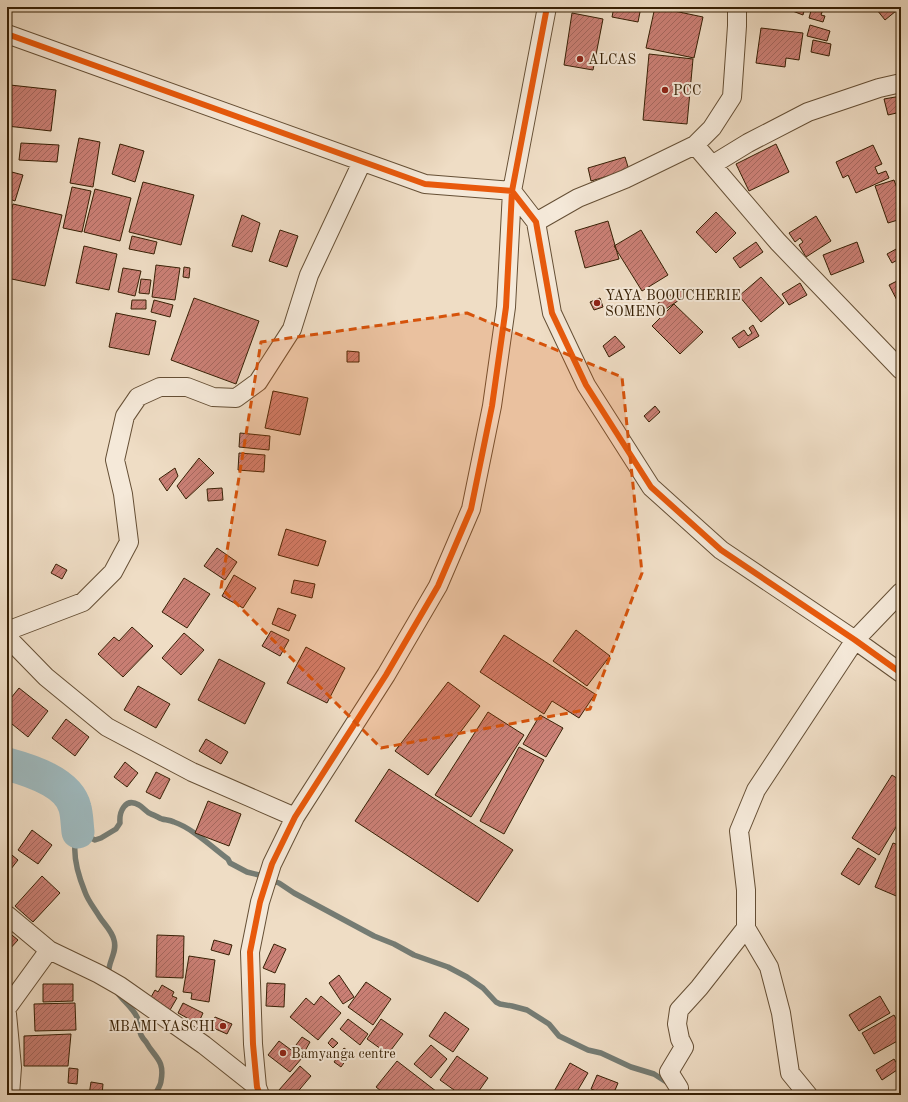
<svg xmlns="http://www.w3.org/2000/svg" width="908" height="1102" font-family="'Old Standard TT',serif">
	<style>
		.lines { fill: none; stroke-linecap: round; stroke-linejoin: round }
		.stream { stroke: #757c74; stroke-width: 5.5 }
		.river { stroke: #9eb9be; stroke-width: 33 }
		.building { fill: url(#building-hatch); stroke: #372005 }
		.minor-casing { stroke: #654f35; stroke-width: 20 }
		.minor { stroke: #f5e9d9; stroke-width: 18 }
		.cycleway-casing { stroke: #f5e9d9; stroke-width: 8 }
		.cycleway { stroke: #e8590c; stroke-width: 6 }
		.marked { fill: #d6530b; fill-opacity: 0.2; stroke: #d6530b; stroke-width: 3; stroke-dasharray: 8 5; stroke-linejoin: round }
		.poi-dot { fill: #8f2418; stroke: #f5e9d9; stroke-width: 1.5 }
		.labels { text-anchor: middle; stroke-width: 4; stroke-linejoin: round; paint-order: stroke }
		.poi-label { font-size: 14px; fill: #372005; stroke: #f5e9d9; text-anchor: start }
	</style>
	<defs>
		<pattern id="building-hatch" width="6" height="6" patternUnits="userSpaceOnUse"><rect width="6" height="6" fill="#cb8076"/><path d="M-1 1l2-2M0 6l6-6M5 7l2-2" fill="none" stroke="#a6685f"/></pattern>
	</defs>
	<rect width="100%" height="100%" fill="#efddc5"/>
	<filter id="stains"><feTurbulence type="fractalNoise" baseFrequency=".005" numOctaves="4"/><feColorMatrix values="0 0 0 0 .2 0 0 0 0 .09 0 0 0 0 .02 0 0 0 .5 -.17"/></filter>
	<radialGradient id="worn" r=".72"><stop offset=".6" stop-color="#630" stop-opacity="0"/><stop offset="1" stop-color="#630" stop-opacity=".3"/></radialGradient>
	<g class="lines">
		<path class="stream" d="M 109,976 C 106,964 118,953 114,940 C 112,931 104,924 99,916 C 95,909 88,901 85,892 C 78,875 70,851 78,832 L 95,840 L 101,838 L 116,829 L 120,823 C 119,812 125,797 139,805 C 143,807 146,812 151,814 C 155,815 159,818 162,819 C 166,820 170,820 174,822 C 192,828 212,847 228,859 L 230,863 L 247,872 L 259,875 L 264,878 L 279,883 L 294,893 L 374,936 L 394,944 L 414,955 L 448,967 L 467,977 L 483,988 L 496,1002 L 500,1004 L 512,1006 L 527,1010 L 549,1024 L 559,1036 L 588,1050 L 601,1053 L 631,1067 L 654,1074 L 668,1083
			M 117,992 C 123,1001 132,1007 137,1017 C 141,1024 138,1029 141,1035 C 142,1037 144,1040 146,1042 C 155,1058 165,1060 161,1081 C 161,1085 157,1090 155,1095"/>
		<path class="river" d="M 7,764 C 29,770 69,782 75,808 C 77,815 77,824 78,832"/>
	</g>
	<path class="building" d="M 614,7 L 641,7 L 638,22 L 612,17 Z
		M 655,7 L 703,17 L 694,58 L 646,48 Z
		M 782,7 L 805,7 L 803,15 Z
		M 812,7 L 824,7 L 821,15 L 825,16 L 823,22 L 809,18 Z
		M 881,7 L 893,7 L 896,11 L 885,20 L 877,10 Z
		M 572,13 L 603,19 L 593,70 L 564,65 Z
		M 810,25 L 830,31 L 827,41 L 807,36 Z
		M 761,28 L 803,33 L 799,60 L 786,58 L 785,67 L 756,63 Z
		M 813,40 L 831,44 L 829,56 L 811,52 Z
		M 649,54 L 693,59 L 687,124 L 643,120 Z
		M 10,85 L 56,90 L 51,131 L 7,126 L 7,106 Z
		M 901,96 L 901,112 L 888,115 L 884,99 Z
		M 79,138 L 100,142 L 93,187 L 70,183 Z
		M 21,143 L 59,145 L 57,162 L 19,160 Z
		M 120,144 L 144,151 L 135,182 L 112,174 Z
		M 776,144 L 789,172 L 749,191 L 736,164 Z
		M 873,145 L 882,164 L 875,167 L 878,174 L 886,171 L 889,178 L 856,193 L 848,175 L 843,178 L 836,162 Z
		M 625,157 L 629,170 L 591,181 L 588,168 Z
		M 8,171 L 23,175 L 15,201 L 7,198 Z
		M 894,180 L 901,199 L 901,219 L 888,223 L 875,186 Z
		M 143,182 L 194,195 L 181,245 L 129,232 Z
		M 72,187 L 91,191 L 82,232 L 63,228 Z
		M 95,189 L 131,198 L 120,241 L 84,232 Z
		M 13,204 L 62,215 L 45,286 L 7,278 L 7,228 Z
		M 716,212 L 736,233 L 716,253 L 696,232 Z
		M 242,215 L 260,223 L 252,252 L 232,246 Z
		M 816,216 L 831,241 L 806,257 L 799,245 L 803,242 L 800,238 L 795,242 L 789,233 Z
		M 608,221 L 619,259 L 585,268 L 575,231 Z
		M 280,230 L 298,236 L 287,267 L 269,261 Z
		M 641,230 L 668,275 L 642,291 L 614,246 Z
		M 132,236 L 157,242 L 154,254 L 129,249 Z
		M 756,242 L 763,252 L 740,268 L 733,258 Z
		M 857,242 L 864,262 L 831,275 L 823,255 Z
		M 84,246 L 117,254 L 109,290 L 76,283 Z
		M 898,248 L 901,253 L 901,258 L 892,263 L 887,254 Z
		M 156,265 L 180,268 L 175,300 L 152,297 Z
		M 184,267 L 190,268 L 189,278 L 183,277 Z
		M 123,268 L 141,271 L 135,296 L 118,292 Z
		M 761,277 L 784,303 L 761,322 L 739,296 Z
		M 141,279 L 151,280 L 149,294 L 139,293 Z
		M 901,279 L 901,308 L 889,285 Z
		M 800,283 L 807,295 L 789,305 L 782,294 Z
		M 680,289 L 685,296 L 663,311 L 658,303 Z
		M 194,298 L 259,321 L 236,384 L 171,360 Z
		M 600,298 L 603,307 L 594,310 L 590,302 Z
		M 132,300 L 146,300 L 146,309 L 131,309 Z
		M 154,300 L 173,305 L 170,317 L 151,312 Z
		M 674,304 L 703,332 L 680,354 L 652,326 Z
		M 116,313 L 156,321 L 149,355 L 109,347 Z
		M 753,325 L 759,336 L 739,348 L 732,338 L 744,330 L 748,336 L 752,333 L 749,328 Z
		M 615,336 L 625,347 L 609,357 L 603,346 Z
		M 347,351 L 359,352 L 359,362 L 347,362 Z
		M 273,391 L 308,398 L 300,435 L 265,428 Z
		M 655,406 L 660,412 L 649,422 L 644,416 Z
		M 240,433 L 270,436 L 269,450 L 239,447 Z
		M 239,453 L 265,455 L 264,472 L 238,470 Z
		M 199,458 L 214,473 L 186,499 L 177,486 Z
		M 175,468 L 178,476 L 167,491 L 159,479 Z
		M 222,488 L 223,500 L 208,501 L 207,489 Z
		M 286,529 L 326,541 L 318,566 L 278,555 Z
		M 217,548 L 237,562 L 225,580 L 204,566 Z
		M 56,564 L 67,570 L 62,579 L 51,573 Z
		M 234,575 L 256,588 L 243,608 L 222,596 Z
		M 184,578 L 210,594 L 187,628 L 162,612 Z
		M 294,580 L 315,584 L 312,598 L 291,593 Z
		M 278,608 L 296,615 L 289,631 L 272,624 Z
		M 132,627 L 153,646 L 123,677 L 98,654 L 114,637 L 119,641 Z
		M 576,630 L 610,656 L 587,686 L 553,661 Z
		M 271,631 L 289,640 L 280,656 L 262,646 Z
		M 184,633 L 204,650 L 181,675 L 162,658 Z
		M 504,635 L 595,694 L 579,718 L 552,701 L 544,714 L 480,672 Z
		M 306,647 L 345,668 L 327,703 L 287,683 Z
		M 219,659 L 265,683 L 245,724 L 198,700 Z
		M 448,682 L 480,706 L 428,775 L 395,751 Z
		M 138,686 L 170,704 L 156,728 L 124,710 Z
		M 19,688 L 48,711 L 28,737 L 7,720 L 7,703 Z
		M 488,712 L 524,735 L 471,817 L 435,795 Z
		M 540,715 L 563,728 L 546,757 L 523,744 Z
		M 66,719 L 89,737 L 75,756 L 52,738 Z
		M 206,739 L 228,752 L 221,764 L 199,751 Z
		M 519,747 L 544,760 L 504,834 L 480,821 Z
		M 125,762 L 138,773 L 127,787 L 114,777 Z
		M 389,769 L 513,850 L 478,902 L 355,821 Z
		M 156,772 L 170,779 L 160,799 L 146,792 Z
		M 892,775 L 901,781 L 901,819 L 879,855 L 852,838 Z
		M 208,801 L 241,814 L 229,846 L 195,833 Z
		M 32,830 L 52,845 L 38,864 L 18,850 Z
		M 893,843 L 901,846 L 901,898 L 875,887 Z
		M 858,848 L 876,859 L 859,885 L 841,874 Z
		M 7,851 L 18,860 L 7,874 Z
		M 42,876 L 60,893 L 33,922 L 15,906 Z
		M 7,931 L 18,940 L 7,952 Z
		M 157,935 L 184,936 L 183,978 L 156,977 Z
		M 214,940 L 232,945 L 229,955 L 211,950 Z
		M 274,944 L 286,949 L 275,973 L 263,968 Z
		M 189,956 L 215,960 L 209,1002 L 191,999 L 192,993 L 183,992 Z
		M 339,975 L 354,997 L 343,1004 L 329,983 Z
		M 366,982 L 391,999 L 373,1025 L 348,1007 Z
		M 267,983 L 285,984 L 284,1007 L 266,1006 Z
		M 43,984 L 73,984 L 73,1001 L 43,1002 Z
		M 162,985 L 174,992 L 172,996 L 177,998 L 170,1010 L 150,999 L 155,990 L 158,992 Z
		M 321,996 L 341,1013 L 318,1040 L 290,1017 L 306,998 L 314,1005 Z
		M 880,996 L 890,1013 L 859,1031 L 849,1015 Z
		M 75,1003 L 76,1030 L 35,1031 L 34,1004 Z
		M 183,1003 L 203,1013 L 198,1024 L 178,1013 Z
		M 445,1012 L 469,1029 L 453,1052 L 429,1036 Z
		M 894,1015 L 901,1028 L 901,1039 L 874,1054 L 862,1033 Z
		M 215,1017 L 232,1024 L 227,1034 L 211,1027 Z
		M 348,1019 L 368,1034 L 360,1045 L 340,1029 Z
		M 381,1019 L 403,1034 L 388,1054 L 367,1039 Z
		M 71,1034 L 68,1066 L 24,1066 L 24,1036 Z
		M 302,1037 L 310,1042 L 305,1051 L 296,1045 Z
		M 332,1038 L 338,1043 L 333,1048 L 328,1043 Z
		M 279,1041 L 302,1058 L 290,1072 L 268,1055 Z
		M 431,1045 L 447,1059 L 431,1078 L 414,1064 Z
		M 344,1048 L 351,1053 L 341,1067 L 334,1062 Z
		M 457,1056 L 488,1078 L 476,1095 L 461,1095 L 440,1080 Z
		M 894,1059 L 900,1068 L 882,1080 L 876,1070 Z
		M 397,1061 L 441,1095 L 386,1095 L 376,1087 Z
		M 570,1063 L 588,1073 L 575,1095 L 552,1095 Z
		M 300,1066 L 311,1076 L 295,1095 L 284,1095 L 279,1090 Z
		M 69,1068 L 78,1069 L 77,1084 L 68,1083 Z
		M 597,1075 L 618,1083 L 613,1095 L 607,1095 L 591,1089 Z
		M 91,1082 L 103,1084 L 102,1095 L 89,1095 Z
		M 623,1091 L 628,1095 L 619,1095 Z
		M 56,1093 L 56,1095 L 23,1095 Z"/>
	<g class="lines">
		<g class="minor-casing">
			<path id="minor" d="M 7,34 L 425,184 L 512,191 L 536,222 L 552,313 L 586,385 L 651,487 L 721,550 L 855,640 L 901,673
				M 695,145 L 778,242 L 901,370
				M 712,165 L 748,143 L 808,112 L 879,88 L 901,83
				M 536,222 L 578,198 L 625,179 L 695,145 L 712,128 L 732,97 L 737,26 L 737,7
				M 7,631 L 83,602 L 113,572 L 129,542 L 123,494 L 115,460 L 125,416 L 138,397 L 160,387 L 187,387 L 213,397 L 236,398 L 258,382 L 292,329 L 309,275 L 362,162
				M 7,637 L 46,677 L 107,727 L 192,772 L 295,817
				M 7,915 L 49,950
				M 7,1008 L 49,950 L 99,974 L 120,986 L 204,1045 L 257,1087
				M 7,1014 L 12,1067 L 10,1095
				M 260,1095 L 257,1087 L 253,1044 L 250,952 L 260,902 L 272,864 L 295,817 L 386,675 L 438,586 L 471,509 L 492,406 L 506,307 L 512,191 L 547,7
				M 678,1095 L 679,1088 L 669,1072 L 684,1047 L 680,1039 L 677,1024 L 679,1010 L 699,988 L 746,928
				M 808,1095 L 790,1073 L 781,1013 L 769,967 L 746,928 L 746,890 L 739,831 L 756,790 L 855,640 L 901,592"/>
		</g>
		<use href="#minor" class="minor"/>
		<g class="cycleway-casing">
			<path id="cycleway" d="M 7,34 L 425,184 L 512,191 L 536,222 L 552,313 L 586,385 L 651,487 L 721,550 L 855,640 L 901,673
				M 260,1095 L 257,1087 L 253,1044 L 250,952 L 260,902 L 272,864 L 295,817 L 386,675 L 438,586 L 471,509 L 492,406 L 506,307 L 512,191 L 547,7"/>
		</g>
		<use href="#cycleway" class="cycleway"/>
	</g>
	<path class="marked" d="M 467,313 L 622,377 L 642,573 L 590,709 L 381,748 L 221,588 L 261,342 Z"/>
	<g class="poi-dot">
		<circle cx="580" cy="59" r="4"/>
		<circle cx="665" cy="90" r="4"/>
		<circle cx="597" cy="303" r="4"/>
		<circle cx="223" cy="1026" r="4"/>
		<circle cx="283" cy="1053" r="4"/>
	</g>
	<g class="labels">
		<g class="poi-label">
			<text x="588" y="64">ALCAS</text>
			<text x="673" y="95">PCC</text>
			<text x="605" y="300">YAYA BOOUCHERIE<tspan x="605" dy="16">SOMENO</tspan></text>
			<text x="215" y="1031" text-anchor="end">MBAMI YASCHI</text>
			<text x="291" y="1058">Bamyanga centre</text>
		</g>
	</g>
	<rect width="908" height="1102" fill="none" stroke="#efddc5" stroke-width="24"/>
	<rect x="8" y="8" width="892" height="1086" fill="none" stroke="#372005" stroke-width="2"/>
	<rect x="12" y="12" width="884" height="1078" fill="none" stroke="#372005"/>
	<rect width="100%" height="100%" filter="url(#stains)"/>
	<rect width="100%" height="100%" fill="url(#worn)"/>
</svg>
